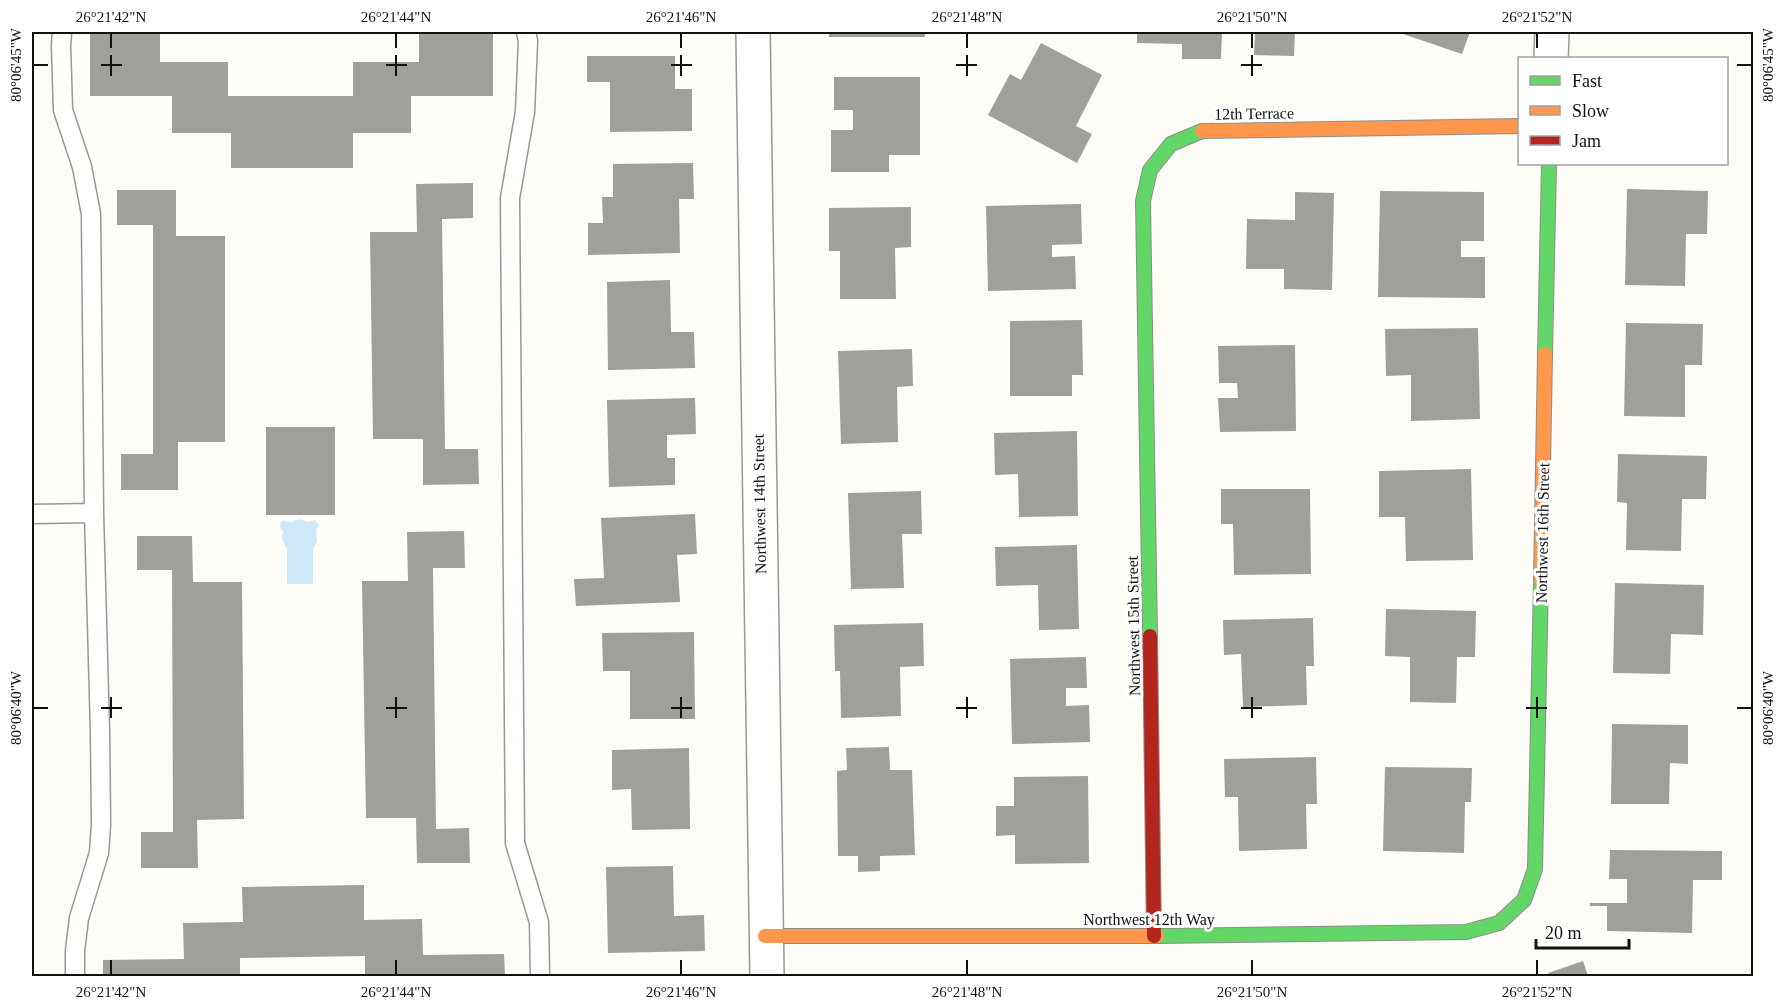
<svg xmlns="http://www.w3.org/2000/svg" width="1785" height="1008" font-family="'Times New Roman',serif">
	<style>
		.water { fill: #cde8f7 }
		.building { fill: #a19f9c }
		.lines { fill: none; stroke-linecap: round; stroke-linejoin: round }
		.lane-casing { stroke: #979795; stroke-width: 21 }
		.street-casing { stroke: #979795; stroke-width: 36 }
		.fast-casing { stroke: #8e8d8b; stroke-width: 16 }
		.slow-casing { stroke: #8e8d8b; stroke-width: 16 }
		.jam-casing { stroke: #8e8d8b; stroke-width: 16 }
		.lane { stroke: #fffffe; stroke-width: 18 }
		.street { stroke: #fffffe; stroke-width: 33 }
		.fast { stroke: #63d668; stroke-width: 14 }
		.slow { stroke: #ff974d; stroke-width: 14 }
		.jam { stroke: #b3261e; stroke-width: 14 }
		.ticks { fill: none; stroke: #111; stroke-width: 2 }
		.labels { text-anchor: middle; stroke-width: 6; stroke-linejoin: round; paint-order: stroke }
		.street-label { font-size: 16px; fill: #111; stroke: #fff }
		.neatline { fill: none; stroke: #111; stroke-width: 2 }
		.ticks-label { font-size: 15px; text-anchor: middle; fill: #111 }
	</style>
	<rect width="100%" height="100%" fill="#fdfcf7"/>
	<path class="water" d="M 299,519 L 308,522 L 315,520 L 319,525 L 316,530 L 317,541 L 313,549 L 313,584 L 287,584 L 287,549 L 282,539 L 283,531 L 280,527 L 281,522 L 283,521 L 292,522 Z"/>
	<path class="building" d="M 90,32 L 160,32 L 160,62 L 228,62 L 228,96 L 353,96 L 353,62 L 419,62 L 419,32 L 493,32 L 493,96 L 411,96 L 411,133 L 353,133 L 353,168 L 231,168 L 231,133 L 172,133 L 172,96 L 90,96 Z
		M 829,32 L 925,32 L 925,37 L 829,37 Z
		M 1137,32 L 1222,32 L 1221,59 L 1182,59 L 1182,44 L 1137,43 Z
		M 1255,32 L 1295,32 L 1294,56 L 1254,55 Z
		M 1404,32 L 1470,32 L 1462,54 L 1403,34 Z
		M 1041,43 L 1102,75 L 1076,126 L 1092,134 L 1077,163 L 988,115 L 1010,74 L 1021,80 Z
		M 587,56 L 675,56 L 675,89 L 692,89 L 692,131 L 610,132 L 610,82 L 587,82 Z
		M 834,77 L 920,77 L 920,155 L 889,155 L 889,172 L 831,172 L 831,130 L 853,130 L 853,110 L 834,110 Z
		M 693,163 L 694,199 L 679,199 L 680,253 L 588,255 L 588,223 L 603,223 L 602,197 L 613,197 L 613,164 Z
		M 473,183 L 473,218 L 442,219 L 445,449 L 478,449 L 479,484 L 423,485 L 423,439 L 373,439 L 370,232 L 417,232 L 416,184 Z
		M 1627,189 L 1708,191 L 1707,234 L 1686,234 L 1685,286 L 1625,285 Z
		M 117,190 L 176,190 L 176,236 L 225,236 L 225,442 L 178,442 L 178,490 L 121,490 L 121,454 L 153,454 L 153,225 L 117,225 Z
		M 1380,191 L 1484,192 L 1484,241 L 1461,241 L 1461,257 L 1485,257 L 1485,298 L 1378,297 Z
		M 1295,192 L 1334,193 L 1332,290 L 1284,289 L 1284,269 L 1246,269 L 1247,219 L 1295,220 Z
		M 1081,204 L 1082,244 L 1052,245 L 1052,257 L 1075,256 L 1076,289 L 988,291 L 986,206 Z
		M 911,207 L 911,247 L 895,248 L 896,299 L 840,299 L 840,251 L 829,251 L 829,208 Z
		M 670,280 L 671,332 L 694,332 L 695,368 L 608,370 L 607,282 Z
		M 1082,320 L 1083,375 L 1072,375 L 1072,396 L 1010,396 L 1010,321 Z
		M 1626,323 L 1703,324 L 1702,365 L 1685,365 L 1685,417 L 1624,416 Z
		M 1478,328 L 1480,419 L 1411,421 L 1411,375 L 1386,376 L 1385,329 Z
		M 1295,345 L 1296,431 L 1220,432 L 1218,398 L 1238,398 L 1237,383 L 1219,383 L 1218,346 Z
		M 912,349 L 913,386 L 897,387 L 898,442 L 841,444 L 838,351 Z
		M 695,398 L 696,434 L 667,435 L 667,458 L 675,458 L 675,485 L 609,487 L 607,400 Z
		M 266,427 L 335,427 L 335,515 L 266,515 Z
		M 1077,431 L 1078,516 L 1019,517 L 1018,474 L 995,475 L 994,433 Z
		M 1618,454 L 1707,456 L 1706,499 L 1682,499 L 1681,551 L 1626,550 L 1627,503 L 1617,502 Z
		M 1471,469 L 1473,560 L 1406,561 L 1405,517 L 1379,517 L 1379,471 Z
		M 1221,489 L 1310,489 L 1311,574 L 1234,575 L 1233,524 L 1221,524 Z
		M 921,491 L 922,534 L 902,534 L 904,588 L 851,589 L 848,493 Z
		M 695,514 L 697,554 L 677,555 L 680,602 L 576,606 L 574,579 L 604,578 L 601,518 Z
		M 464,531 L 465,568 L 433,568 L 436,829 L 469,828 L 470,863 L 417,863 L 416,818 L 366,818 L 362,581 L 408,581 L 407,532 Z
		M 137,536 L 192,536 L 193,582 L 242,582 L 244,819 L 197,820 L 198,868 L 141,868 L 141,832 L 173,832 L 172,570 L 137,570 Z
		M 1077,545 L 1079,629 L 1039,630 L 1038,585 L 996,586 L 995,547 Z
		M 1615,583 L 1704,585 L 1703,635 L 1671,634 L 1670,674 L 1613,673 Z
		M 1386,609 L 1476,611 L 1475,657 L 1457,657 L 1456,703 L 1410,702 L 1410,657 L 1385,656 Z
		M 1313,618 L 1314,666 L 1306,666 L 1307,705 L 1243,707 L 1241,654 L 1224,655 L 1223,620 Z
		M 923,623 L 924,666 L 900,667 L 901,716 L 841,718 L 840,671 L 835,671 L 834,625 Z
		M 694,632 L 695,719 L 630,719 L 630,671 L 603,671 L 602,633 Z
		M 1086,657 L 1087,688 L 1066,688 L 1066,706 L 1089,705 L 1090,742 L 1012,744 L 1010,659 Z
		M 1612,724 L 1688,725 L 1688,764 L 1670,763 L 1669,804 L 1611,804 Z
		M 889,747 L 890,770 L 912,770 L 915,855 L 880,856 L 880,871 L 858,872 L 858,856 L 838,856 L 837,771 L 847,770 L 846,748 Z
		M 689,748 L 690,829 L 632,830 L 631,789 L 612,790 L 612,750 Z
		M 1316,757 L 1317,804 L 1306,804 L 1307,849 L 1239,851 L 1238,797 L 1225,797 L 1224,759 Z
		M 1385,767 L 1472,768 L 1471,802 L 1465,802 L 1464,853 L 1383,851 Z
		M 1088,776 L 1089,863 L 1015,864 L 1015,835 L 996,836 L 996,806 L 1014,806 L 1014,777 Z
		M 1610,850 L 1722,851 L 1722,880 L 1693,880 L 1692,933 L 1607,931 L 1607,906 L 1590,906 L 1590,903 L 1627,903 L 1627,879 L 1609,879 Z
		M 673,866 L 674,916 L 704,915 L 705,951 L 608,953 L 606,867 Z
		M 364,885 L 364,920 L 422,919 L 423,955 L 504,954 L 505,976 L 365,976 L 365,956 L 240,958 L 240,976 L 103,976 L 103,960 L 184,959 L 183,923 L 243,922 L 242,887 Z
		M 1583,961 L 1588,976 L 1549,976 L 1548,973 Z"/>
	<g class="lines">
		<g class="lane-casing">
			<path id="lane" d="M 62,32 L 61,46 L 63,110 L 82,167 L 91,214 L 94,513 L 100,731 L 101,825 L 99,853 L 79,918 L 75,951 L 75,976
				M 526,32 L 528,41 L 525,112 L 510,198 L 515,843 L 539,922 L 540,976
				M 32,514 L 94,513"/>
		</g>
		<g class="street-casing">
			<path id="street" d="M 753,32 L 767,976
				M 1551,58 L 1552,32"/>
		</g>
		<g class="fast-casing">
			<path id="fast" d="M 1545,354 L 1549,164
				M 1150,636 L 1143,201 L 1150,170 L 1171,144 L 1202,131
				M 1157,936 L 1466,932 L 1499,923 L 1524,900 L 1535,869 L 1541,580"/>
		</g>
		<g class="slow-casing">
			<path id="slow" d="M 1202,131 L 1520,126
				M 1541,580 L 1545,354
				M 765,936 L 1157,936"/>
		</g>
		<g class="jam-casing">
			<path id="jam" d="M 1150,636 L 1154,936"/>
		</g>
		<use href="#lane" class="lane"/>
		<use href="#street" class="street"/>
		<use href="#fast" class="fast"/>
		<use href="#slow" class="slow"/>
		<use href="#jam" class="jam"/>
	</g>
	<path class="ticks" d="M 111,33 L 111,48M 396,33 L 396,48M 681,33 L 681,48M 967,33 L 967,48M 1252,33 L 1252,48M 1537,33 L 1537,48M 111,55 L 111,76M 396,55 L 396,76M 681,55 L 681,76M 967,55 L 967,76M 1252,55 L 1252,76M 33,65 L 48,65M 101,65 L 122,65M 386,65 L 407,65M 671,65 L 692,65M 956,65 L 977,65M 1241,65 L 1262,65M 1737,65 L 1752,65M 111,697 L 111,718M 396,697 L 396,718M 681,697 L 681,718M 967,697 L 967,718M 1252,697 L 1252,718M 1537,697 L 1537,718M 33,708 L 48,708M 101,708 L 122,708M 386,708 L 407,708M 671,708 L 692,708M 956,708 L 977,708M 1241,708 L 1262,708M 1526,708 L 1547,708M 1737,708 L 1752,708M 111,960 L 111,975M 396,960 L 396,975M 681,960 L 681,975M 967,960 L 967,975M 1252,960 L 1252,975M 1537,960 L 1537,975"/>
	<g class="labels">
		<g class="street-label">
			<text transform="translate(1254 113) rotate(-1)" y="6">12th Terrace</text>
			<text transform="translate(759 504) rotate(-91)" y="6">Northwest 14th Street</text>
			<text transform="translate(1542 533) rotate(-89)" y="6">Northwest 16th Street</text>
			<text transform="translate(1133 626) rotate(-91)" y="6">Northwest 15th Street</text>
			<text x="1149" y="925">Northwest 12th Way</text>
		</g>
	</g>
	<rect width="1785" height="1008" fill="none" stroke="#ffffff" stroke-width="66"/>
	<rect x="1518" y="57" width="210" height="108" fill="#ffffff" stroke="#a0a0a0" stroke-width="1.5"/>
	<rect x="1530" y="76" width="30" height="9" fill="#63d668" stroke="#a0a0a0" stroke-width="1.5"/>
	<text x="1572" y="87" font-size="18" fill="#111111">Fast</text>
	<rect x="1530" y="106" width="30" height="9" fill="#ff974d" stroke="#a0a0a0" stroke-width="1.5"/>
	<text x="1572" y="117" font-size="18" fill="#111111">Slow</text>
	<rect x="1530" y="136" width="30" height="9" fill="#b3261e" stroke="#a0a0a0" stroke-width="1.5"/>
	<text x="1572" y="147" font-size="18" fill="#111111">Jam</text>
	<path d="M1536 939v9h93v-9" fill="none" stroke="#111111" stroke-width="3"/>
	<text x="1545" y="939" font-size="18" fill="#111111" stroke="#ffffff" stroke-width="4.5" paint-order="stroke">20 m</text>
	<rect x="33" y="33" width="1719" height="942" class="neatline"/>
	<g class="ticks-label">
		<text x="111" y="22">26°21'42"N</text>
		<text x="396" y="22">26°21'44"N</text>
		<text x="681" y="22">26°21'46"N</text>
		<text x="967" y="22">26°21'48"N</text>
		<text x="1252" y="22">26°21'50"N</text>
		<text x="1537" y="22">26°21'52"N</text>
		<text transform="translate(1768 65) rotate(-90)" y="5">80°06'45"W</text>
		<text transform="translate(16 65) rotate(-90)" y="5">80°06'45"W</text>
		<text transform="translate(1768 708) rotate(-90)" y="5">80°06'40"W</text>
		<text transform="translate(16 708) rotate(-90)" y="5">80°06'40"W</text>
		<text x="111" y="997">26°21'42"N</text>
		<text x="396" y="997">26°21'44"N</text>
		<text x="681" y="997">26°21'46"N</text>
		<text x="967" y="997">26°21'48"N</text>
		<text x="1252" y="997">26°21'50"N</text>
		<text x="1537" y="997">26°21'52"N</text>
	</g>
</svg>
